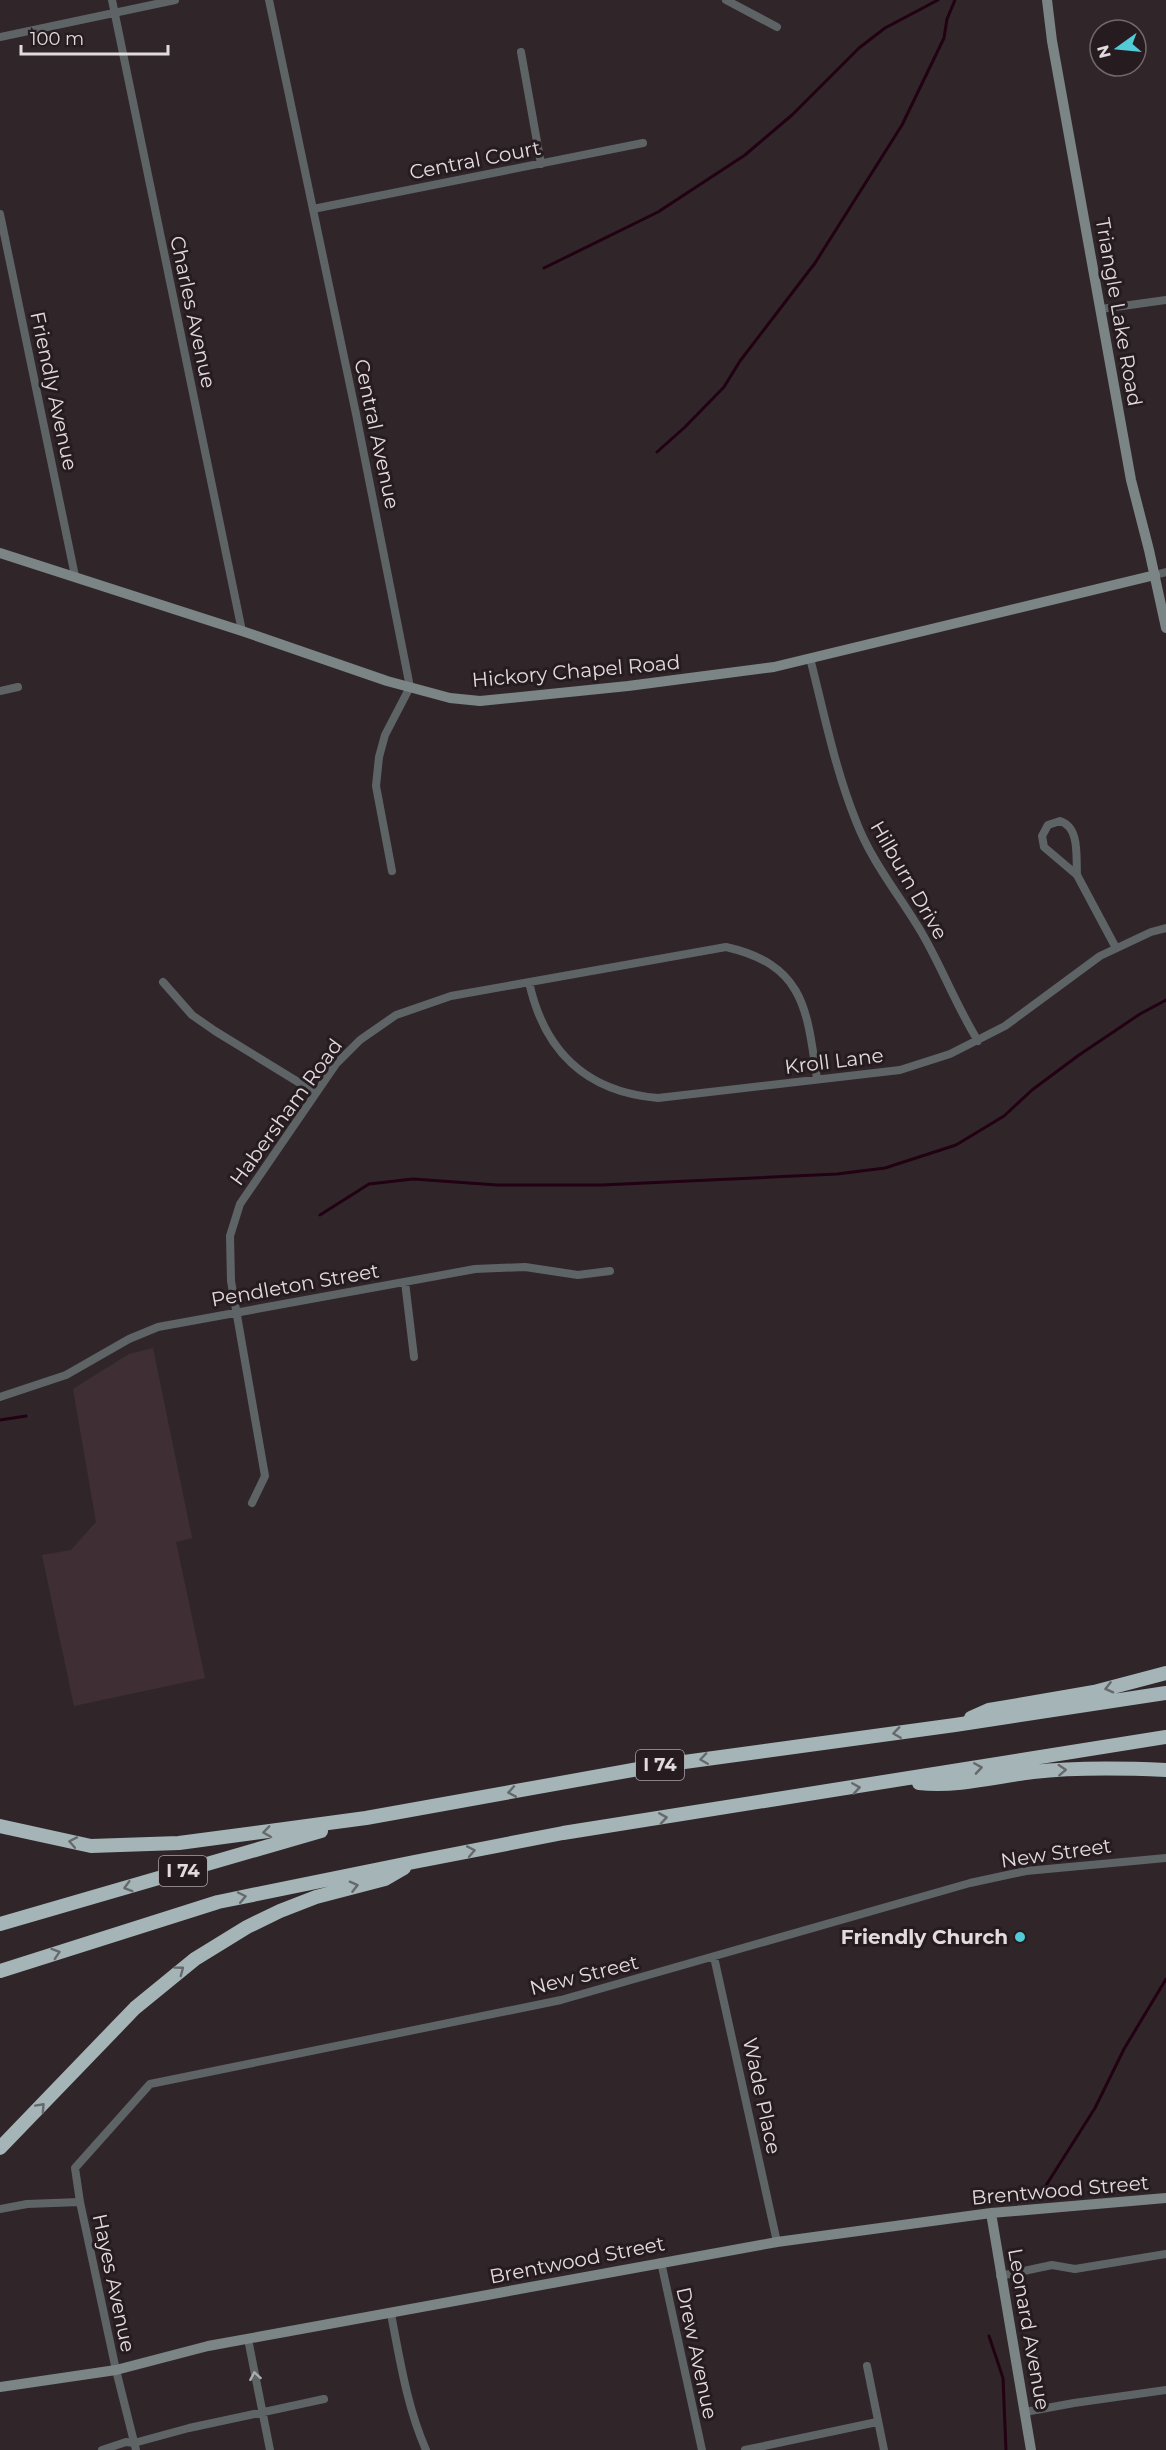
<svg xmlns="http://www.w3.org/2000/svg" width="1166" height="2450" font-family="Montserrat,sans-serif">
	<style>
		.built { fill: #3f2f35 }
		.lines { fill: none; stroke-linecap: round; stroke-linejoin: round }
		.stream { stroke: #220112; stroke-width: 3 }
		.street { stroke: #5e6465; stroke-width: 8 }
		.secondary { stroke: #7b8586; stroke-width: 10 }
		.highway { stroke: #a5b5b7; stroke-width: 14 }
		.oneway { stroke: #66686c }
		.oneway2 { stroke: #adabae }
		.poi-dot { fill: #52cbd7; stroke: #261c20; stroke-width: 2 }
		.labels { text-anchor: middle; stroke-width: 6; stroke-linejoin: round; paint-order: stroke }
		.shield { fill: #261c20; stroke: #aaa2a5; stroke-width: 1.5 }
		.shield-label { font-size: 18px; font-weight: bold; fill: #e2dbde }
		.street-label { font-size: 20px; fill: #e2dbde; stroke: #261c20 }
		.poi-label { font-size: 20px; font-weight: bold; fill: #e2dbde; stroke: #261c20; text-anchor: end }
	</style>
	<rect width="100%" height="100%" fill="#30262a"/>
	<path class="built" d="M 153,1348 L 192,1538 L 176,1542 L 205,1678 L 74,1706 L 42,1555 L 71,1550 L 96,1522 L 73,1389 L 129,1354 Z"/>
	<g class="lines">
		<path class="stream" d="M 544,268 L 658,212 L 745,155 L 792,115 L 859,48 L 885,28 L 938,0
			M 657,452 L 685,427 L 724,387 L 740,361 L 815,263 L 902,125 L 944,38 L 947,19 L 955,0
			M 320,1215 L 369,1184 L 413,1179 L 497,1185 L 602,1185 L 837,1174 L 885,1168 L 956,1145 L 1004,1116 L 1032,1090 L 1079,1055 L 1140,1014 L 1166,1000
			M 0,1420 L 26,1416
			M 1045,2187 L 1095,2108 L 1124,2049 L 1166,1979
			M 989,2336 L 1003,2378 L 1006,2450"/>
		<path class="street" d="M 112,0 L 242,631
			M 269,0 L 356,414 L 410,687 L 385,735 L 379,757 L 376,786 L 392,871
			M 726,0 L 777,27
			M 0,37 L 175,0
			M 521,52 L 541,164
			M 313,209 L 643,143
			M 0,214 L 75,576
			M 1101,309 L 1166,300
			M 1155,575 L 1166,572
			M 810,658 C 824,713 835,769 856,821 C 872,863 901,897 923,935 C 943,970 957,1007 978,1041
			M 0,691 L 18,687
			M 1077,875 C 1076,857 1080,827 1060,821 L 1048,825 L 1042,836 L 1044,847 L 1077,875 L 1116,948
			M 163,982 L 192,1015 L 215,1031 L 316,1093
			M 529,982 C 544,1051 586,1092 658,1098 L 900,1070 L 950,1054 L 1005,1026 L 1100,956 L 1151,932 L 1166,928
			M 405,1282 L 414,1357
			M 0,1397 L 66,1375 L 129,1339 L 158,1327 L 475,1269 L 525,1267 L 578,1275 L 610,1271
			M 252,1503 L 265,1476 L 231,1281 L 230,1236 L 240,1204 L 336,1064 L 360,1040 L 396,1015 L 451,996 L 726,947 C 805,965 807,1010 817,1079
			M 714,1957 L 777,2242
			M 0,2209 L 27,2204 L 80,2202
			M 661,2262 L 702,2450
			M 1000,2276 L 1052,2265 L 1075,2269 L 1166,2254
			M 391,2314 C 400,2360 407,2407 426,2450
			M 248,2339 L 270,2450
			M 867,2366 L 884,2450
			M 1025,2412 L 1074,2403 L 1166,2390
			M 102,2450 L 126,2442 L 134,2443 L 189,2428 L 324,2399
			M 136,2450 L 116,2370 L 80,2202 L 75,2168 L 150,2084 L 561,2000 L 970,1883 L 1026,1871 L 1166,1858
			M 745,2450 L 877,2422"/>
		<path class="secondary" d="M 1047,0 L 1052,41 L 1131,480 L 1149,550 L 1166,628
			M 0,553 L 242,631 L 387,681 L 450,698 L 480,701 L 628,686 L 774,667 L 1155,575
			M 991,2213 L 1031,2450
			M 0,2387 L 116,2370 L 208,2346 L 777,2242 L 991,2213 L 1166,2198"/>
		<path class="highway" d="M 971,1718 L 989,1710 L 1094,1692 L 1166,1673
			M 919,1783 C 957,1787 995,1777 1033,1772 C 1077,1767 1122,1768 1166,1770
			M 0,1826 L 91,1846 L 179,1843 L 366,1818 L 655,1766 L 955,1725 L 1166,1693
			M 0,1924 L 321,1831
			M 0,1971 L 218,1902 L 414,1862 L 563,1833 L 1166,1737
			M 0,2148 L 135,2008 L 195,1959 L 247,1927 L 280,1911 L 316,1897 L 385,1879 L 404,1868"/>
	</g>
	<defs><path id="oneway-chevron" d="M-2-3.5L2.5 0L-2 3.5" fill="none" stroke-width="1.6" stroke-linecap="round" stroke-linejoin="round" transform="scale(1.5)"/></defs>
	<g class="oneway">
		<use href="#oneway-chevron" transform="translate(1109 1688) rotate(166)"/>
		<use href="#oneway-chevron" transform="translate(897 1733) rotate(172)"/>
		<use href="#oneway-chevron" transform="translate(704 1759) rotate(172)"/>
		<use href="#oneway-chevron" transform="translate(978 1768) rotate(-9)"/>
		<use href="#oneway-chevron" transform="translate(1062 1770) rotate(-3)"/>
		<use href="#oneway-chevron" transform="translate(856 1788) rotate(-9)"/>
		<use href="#oneway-chevron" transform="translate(512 1792) rotate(170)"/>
		<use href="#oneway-chevron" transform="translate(663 1818) rotate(-9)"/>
		<use href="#oneway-chevron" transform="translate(267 1832) rotate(172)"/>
		<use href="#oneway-chevron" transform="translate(73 1842) rotate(-169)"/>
		<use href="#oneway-chevron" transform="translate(471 1851) rotate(-11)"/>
		<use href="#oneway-chevron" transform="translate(354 1886) rotate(-14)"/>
		<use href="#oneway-chevron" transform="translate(128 1887) rotate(164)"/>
		<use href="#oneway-chevron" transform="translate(242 1897) rotate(-12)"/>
		<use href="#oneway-chevron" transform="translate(56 1953) rotate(-18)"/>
		<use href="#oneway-chevron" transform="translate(180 1970) rotate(-37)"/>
		<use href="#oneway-chevron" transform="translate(41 2107) rotate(-47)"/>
	</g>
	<use class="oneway2" href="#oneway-chevron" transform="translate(255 2376) rotate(-100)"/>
	<circle class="poi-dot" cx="1020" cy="1937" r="6"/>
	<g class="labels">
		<g class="shield">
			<rect x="636" y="1750" width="48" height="30" rx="4.5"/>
			<rect x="159" y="1856" width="48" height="30" rx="4.5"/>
		</g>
		<g class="shield-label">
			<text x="660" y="1771">I 74</text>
			<text x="183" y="1877">I 74</text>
		</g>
		<g class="street-label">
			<text transform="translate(475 160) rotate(-11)" y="7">Central Court</text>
			<text transform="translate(193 312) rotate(78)" y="7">Charles Avenue</text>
			<text transform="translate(1119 312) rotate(80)" y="7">Triangle Lake Road</text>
			<text transform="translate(54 391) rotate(78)" y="7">Friendly Avenue</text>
			<text transform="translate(377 434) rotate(78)" y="7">Central Avenue</text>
			<text transform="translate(576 671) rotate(-5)" y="7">Hickory Chapel Road</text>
			<text transform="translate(909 880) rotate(60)" y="7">Hilburn Drive</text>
			<text transform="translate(834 1061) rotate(-7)" y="7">Kroll Lane</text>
			<text transform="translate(286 1112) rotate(-54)" y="7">Habersham Road</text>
			<text transform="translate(295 1285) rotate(-10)" y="7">Pendleton Street</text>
			<text transform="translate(1056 1853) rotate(-8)" y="7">New Street</text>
			<text transform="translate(584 1975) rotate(-14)" y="7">New Street</text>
			<text transform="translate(762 2096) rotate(78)" y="7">Wade Place</text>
			<text transform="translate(1060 2190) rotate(-5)" y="7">Brentwood Street</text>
			<text transform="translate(577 2260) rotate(-11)" y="7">Brentwood Street</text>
			<text transform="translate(114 2283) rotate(78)" y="7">Hayes Avenue</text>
			<text transform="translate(1029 2329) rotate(80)" y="7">Leonard Avenue</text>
			<text transform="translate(697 2353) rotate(78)" y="7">Drew Avenue</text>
		</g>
		<g class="poi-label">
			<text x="1008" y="1944">Friendly Church</text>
		</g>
	</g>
	<g transform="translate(1118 48) rotate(255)"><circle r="28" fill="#261c20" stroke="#71686c" stroke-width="1.5"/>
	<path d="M0-4.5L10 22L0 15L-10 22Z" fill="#52cbd7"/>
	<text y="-9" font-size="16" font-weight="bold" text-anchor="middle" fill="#e2dbde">N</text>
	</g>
	<path d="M21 45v9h147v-9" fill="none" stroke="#e2dbde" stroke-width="3"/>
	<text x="30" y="45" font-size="18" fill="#e2dbde" stroke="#261c20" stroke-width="4.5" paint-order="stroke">100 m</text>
</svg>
